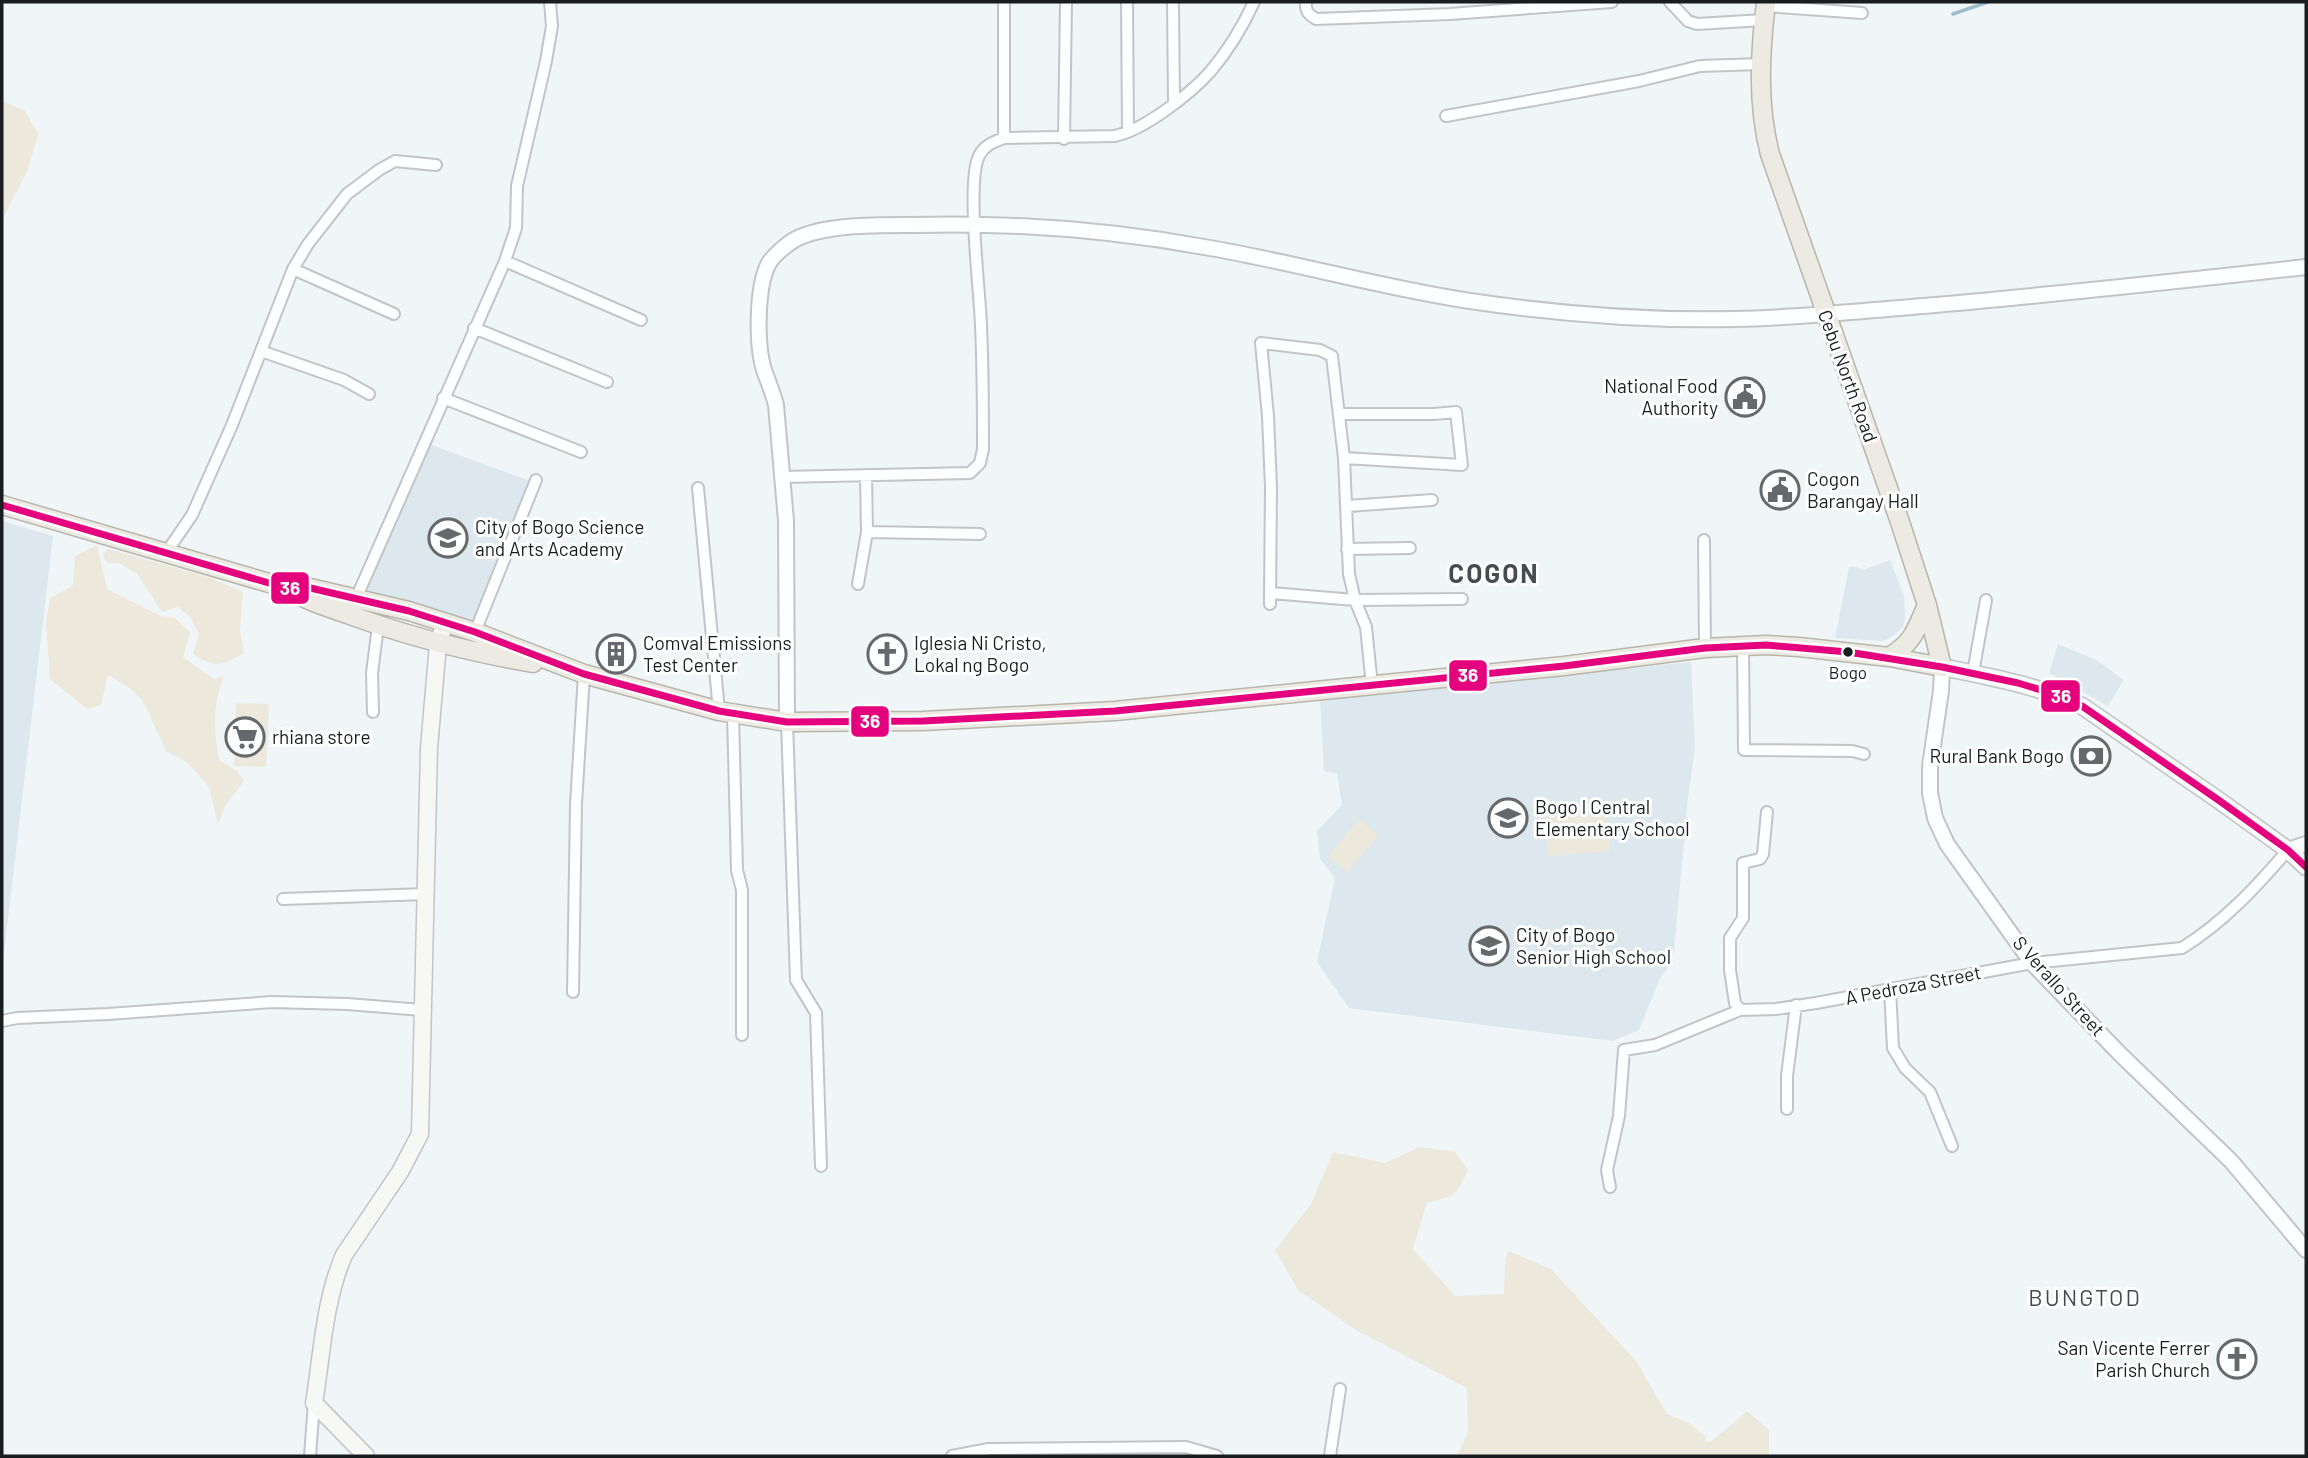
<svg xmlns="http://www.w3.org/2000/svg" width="2308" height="1458" font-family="Barlow,sans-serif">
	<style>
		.built { fill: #dce8ed }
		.green { fill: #ece9dc }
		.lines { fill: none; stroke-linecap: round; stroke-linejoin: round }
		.stream { stroke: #a0bdcb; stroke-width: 3.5 }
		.minor-casing { stroke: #c1c5c8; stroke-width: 14 }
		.tertiary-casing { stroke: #c1c5c8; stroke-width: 18 }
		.secondary-casing { stroke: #c1c5c8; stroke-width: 19 }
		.trunk-casing { stroke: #b7b6ab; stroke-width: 21 }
		.minor { stroke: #fdfefe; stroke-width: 10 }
		.tertiary { stroke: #fdfefe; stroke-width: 14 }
		.secondary { stroke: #f7f7f4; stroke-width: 16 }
		.trunk { stroke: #eceae2; stroke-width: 18 }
		.bus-1-casing { stroke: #fff; stroke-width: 12 }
		.bus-1 { stroke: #e5007d; stroke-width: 7 }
		.bus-dot { fill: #1a1d1f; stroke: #fff; stroke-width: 2.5 }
		.labels { text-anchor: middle; stroke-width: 6; stroke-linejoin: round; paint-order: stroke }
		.bus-label { font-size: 17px; fill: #1a1d1f; stroke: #fff }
		.street-label { font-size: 19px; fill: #1a1d1f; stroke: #fff }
		.poi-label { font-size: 19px; fill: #1a1d1f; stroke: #fff; text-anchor: start }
		.quarter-label { font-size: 23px; letter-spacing: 2px; fill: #444c50; stroke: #fff }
		.district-label { font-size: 26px; font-weight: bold; letter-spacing: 2px; fill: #444c50; stroke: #fff }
		.line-badge { stroke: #fff; stroke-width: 2.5 }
		.badge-label { font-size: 19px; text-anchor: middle; font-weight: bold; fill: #fff }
	</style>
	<rect width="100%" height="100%" fill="#f0f5f8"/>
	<path class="built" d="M 426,443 L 530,481 L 473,627 L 366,594 Z
		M 2,521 L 53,536 L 2,970 Z
		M 1890,560 L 1904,596 L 1905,617 L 1903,627 L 1893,636 L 1883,641 L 1835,638 L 1849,567 L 1856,567 L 1863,570 Z
		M 2058,644 L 2096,660 L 2124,680 L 2108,706 L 2049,673 Z
		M 1691,662 L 1695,748 L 1688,798 L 1673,962 L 1660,978 L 1639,1030 L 1613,1041 L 1349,1008 L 1317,962 L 1335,878 L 1320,859 L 1317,831 L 1342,805 L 1337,774 L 1324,771 L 1320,699 Z"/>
	<path class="green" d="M 2,101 L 25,111 L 38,134 L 28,169 L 2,220 Z
		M 97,545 L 107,589 L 161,616 L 175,618 L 190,632 L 183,657 L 214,679 L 224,676 C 212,707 214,728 219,760 L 237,771 L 244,781 L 225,806 L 218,824 L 209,787 L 188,763 L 166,751 L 143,701 L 131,689 L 108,675 L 101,705 L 87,709 L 50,679 L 46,624 L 50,598 L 73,586 L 75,556 Z
		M 108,549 L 208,577 L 243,592 L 240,631 L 244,653 C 220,666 217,669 193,654 L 199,634 L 190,617 L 178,607 L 162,612 L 137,574 L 119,563 L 109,563 L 105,560 L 103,554 Z
		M 236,703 L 269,704 L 266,767 L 234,766 Z
		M 1607,812 L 1610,851 L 1548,856 L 1545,817 Z
		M 1359,819 L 1378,836 L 1347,872 L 1328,856 Z
		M 1420,1147 L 1455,1152 L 1468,1170 C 1456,1195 1454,1198 1427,1202 L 1413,1249 L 1455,1296 L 1504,1294 L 1505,1260 L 1509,1251 L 1551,1269 L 1636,1361 L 1667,1414 L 1689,1423 L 1706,1436 L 1705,1442 L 1712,1441 L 1747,1411 L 1769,1430 L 1769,1456 L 1457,1456 L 1468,1432 L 1467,1388 L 1356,1330 L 1298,1290 L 1275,1250 L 1311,1204 L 1333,1152 L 1385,1163 Z"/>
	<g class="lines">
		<path class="stream" d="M 1953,14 L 1988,2"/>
		<g class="minor-casing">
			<path id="minor" d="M 1004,2 L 1004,138
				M 1127,2 L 1128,132
				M 1173,2 L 1174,102
				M 1306,2 C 1305,11 1308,14 1316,19 L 1450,14 L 1612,2
				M 1670,2 L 1688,21 L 1697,24 L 1764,20
				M 1766,6 L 1862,13
				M 1446,116 L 1639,81 L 1700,66 L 1760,64
				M 1064,139 L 1066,2
				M 505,261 L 641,320
				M 293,269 L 394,314
				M 474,328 L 607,382
				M 261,351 L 344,380 L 369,394
				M 443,398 L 581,452
				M 1339,414 L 1434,414 L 1456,412 L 1462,465 L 1344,458
				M 782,477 L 970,473 L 980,463 L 983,449 C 983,408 983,367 981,326 C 980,291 966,182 979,156 C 984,145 994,142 1004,138 L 1114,136 C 1143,131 1190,94 1210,72 C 1227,52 1243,26 1254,2
				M 698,488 L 719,711
				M 1348,506 L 1432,500
				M 867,532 L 980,534
				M 1704,540 L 1705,648
				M 1347,549 L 1410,548
				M 166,553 L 192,515 L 232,425 L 293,269 L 308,244 L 347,194 L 379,170 L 395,161 L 436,165
				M 858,584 L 867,532 L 866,475
				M 1271,593 L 1355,600 L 1462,599
				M 354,603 L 505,261 L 516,228 L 517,186 L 546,61 L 552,26 L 550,2
				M 1270,604 L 1271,487 L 1268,416 L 1261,343 L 1320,350 L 1332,356 L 1344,458 L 1349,574 L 1355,600 L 1366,627 L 1372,686
				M 475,632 L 536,480
				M 1743,646 L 1744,750 L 1852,751 L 1864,754
				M 1973,673 L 1986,600
				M 373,712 L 372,673 L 378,626
				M 733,714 L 737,870 L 742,890 L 742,1035
				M 787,722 L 796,980 L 816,1013 L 821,1166
				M 283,899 L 426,894
				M 1890,989 L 1893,1048 L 1905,1068 L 1930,1092 L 1952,1146
				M 573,992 L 576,804 L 584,674
				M 1740,1010 L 1735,1003 L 1730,970 L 1730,938 L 1743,918 L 1743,863 L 1760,859 L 1763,854 L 1767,812
				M 2,1021 L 17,1018 L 108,1014 L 272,1002 L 347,1004 L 422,1010
				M 1787,1109 L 1787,1076 L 1796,1005
				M 1610,1187 L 1607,1170 L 1619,1116 L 1624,1050 L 1655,1045 L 1740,1010 L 1776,1009 L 1816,1003 L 2032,963 L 2182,948 C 2224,922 2256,887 2288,850
				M 310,1456 L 314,1403
				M 952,1456 L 989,1449 L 1186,1447 L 1217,1456
				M 1330,1456 L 1340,1389"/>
		</g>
		<g class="tertiary-casing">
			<path id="tertiary" d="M 1942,667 L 1941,691 L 1930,766 L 1930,793 L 1935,818 L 1947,844 L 2032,963 L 2121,1055 L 2231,1161 L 2306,1250
				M 787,722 L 786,521 L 776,405 C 773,393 769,384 765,373 C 756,348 756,286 769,263 C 774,255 786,245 794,240 C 823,224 879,225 912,225 C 1013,222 1111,230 1210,248 C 1297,263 1383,288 1470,301 C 1558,314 1647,321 1735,319 C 1798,318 1860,311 1923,306 C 2051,295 2179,281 2306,267
				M 2288,850 L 2306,844"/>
		</g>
		<g class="secondary-casing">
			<path id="secondary" d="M 1942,667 C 1990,677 2037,685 2082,706 L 2217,799 L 2288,850 L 2306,867
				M 366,1456 L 314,1403 C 322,1355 324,1301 344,1255 L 400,1172 L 420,1134 L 429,748 L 438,644 L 445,622"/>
		</g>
		<g class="trunk-casing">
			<path id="trunk" d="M 2,505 L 286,588 L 306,587 L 409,611 L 475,632 L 584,674 L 719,711 L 787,722 L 923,721 L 1115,711 L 1564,666 L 1705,648 L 1766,645 L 1799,647 L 1889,657 L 1942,667 L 1927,605 L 1900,522 L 1770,154 C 1757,104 1760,53 1766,2
				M 286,588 C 306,601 328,607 350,615 C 410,637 470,652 533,663
				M 1889,657 C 1913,643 1916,630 1927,605"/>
		</g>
		<use href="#minor" class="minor"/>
		<use href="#tertiary" class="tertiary"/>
		<use href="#secondary" class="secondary"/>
		<use href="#trunk" class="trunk"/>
		<g class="bus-1-casing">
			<path id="bus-1" d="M 2,505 L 286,588 L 306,587 L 409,611 L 475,632 L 584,674 L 719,711 L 787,722 L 923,721 L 1115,711 L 1564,666 L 1705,648 L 1766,645 L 1848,652 L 1942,667 L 2018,683 L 2061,696 L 2082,706 L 2217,799 L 2288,850 L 2306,867"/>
		</g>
		<use href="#bus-1" class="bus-1"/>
	</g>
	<defs>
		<g id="civic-ring" transform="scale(2.0125)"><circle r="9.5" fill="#fff" stroke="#65696b" stroke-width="1.5"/><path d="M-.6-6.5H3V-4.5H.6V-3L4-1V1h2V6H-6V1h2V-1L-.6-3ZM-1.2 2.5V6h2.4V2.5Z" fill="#65696b"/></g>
		<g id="school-ring" transform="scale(2.0125)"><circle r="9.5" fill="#fff" stroke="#65696b" stroke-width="1.5"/><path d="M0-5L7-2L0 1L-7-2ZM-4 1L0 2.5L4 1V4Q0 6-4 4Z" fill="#65696b"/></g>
		<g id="building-ring" transform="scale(2.0125)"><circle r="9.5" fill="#fff" stroke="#65696b" stroke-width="1.5"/><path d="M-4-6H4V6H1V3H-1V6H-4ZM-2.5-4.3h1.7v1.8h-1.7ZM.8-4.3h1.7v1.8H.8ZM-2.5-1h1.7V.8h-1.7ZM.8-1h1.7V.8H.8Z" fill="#65696b"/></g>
		<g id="church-ring" transform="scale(2.0125)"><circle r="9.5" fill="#fff" stroke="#65696b" stroke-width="1.5"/><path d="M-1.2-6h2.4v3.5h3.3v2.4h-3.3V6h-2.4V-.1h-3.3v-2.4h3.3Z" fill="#65696b"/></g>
		<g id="supermarket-ring" transform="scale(2.0125)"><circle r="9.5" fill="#fff" stroke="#65696b" stroke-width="1.5"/><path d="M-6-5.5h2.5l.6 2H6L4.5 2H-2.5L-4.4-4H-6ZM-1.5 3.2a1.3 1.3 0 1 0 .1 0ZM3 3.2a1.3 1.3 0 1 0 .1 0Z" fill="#65696b"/></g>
		<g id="bank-ring" transform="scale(2.0125)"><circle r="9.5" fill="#fff" stroke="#65696b" stroke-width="1.5"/><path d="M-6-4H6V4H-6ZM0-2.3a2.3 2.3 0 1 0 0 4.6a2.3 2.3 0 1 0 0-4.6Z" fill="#65696b"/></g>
	</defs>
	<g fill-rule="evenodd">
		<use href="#civic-ring" x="1745" y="397"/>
		<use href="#civic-ring" x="1780" y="490"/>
		<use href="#school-ring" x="448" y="538"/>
		<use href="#building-ring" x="616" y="654"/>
		<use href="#church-ring" x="887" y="654"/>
		<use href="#supermarket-ring" x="245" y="737"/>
		<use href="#bank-ring" x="2091" y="756"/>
		<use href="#school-ring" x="1508" y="818"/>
		<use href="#school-ring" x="1489" y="946"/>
		<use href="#church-ring" x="2237" y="1359"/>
	</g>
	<circle class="bus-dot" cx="1848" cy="652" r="6"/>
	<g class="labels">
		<g class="bus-label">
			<text x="1848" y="679">Bogo</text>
		</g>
		<g class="street-label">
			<text transform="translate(1848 376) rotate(70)" y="7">Cebu North Road</text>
			<text transform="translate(1913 985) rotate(-11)" y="7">A Pedroza Street</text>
			<text transform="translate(2059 986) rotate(48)" y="7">S Verallo Street</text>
		</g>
		<g class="poi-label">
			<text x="1718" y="393" text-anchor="end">National Food<tspan x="1718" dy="22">Authority</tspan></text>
			<text x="1807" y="486">Cogon<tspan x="1807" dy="22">Barangay Hall</tspan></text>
			<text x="475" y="534">City of Bogo Science<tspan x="475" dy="22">and Arts Academy</tspan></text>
			<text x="643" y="650">Comval Emissions<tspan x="643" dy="22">Test Center</tspan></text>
			<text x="914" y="650">Iglesia Ni Cristo,<tspan x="914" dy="22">Lokal ng Bogo</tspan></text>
			<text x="272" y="744">rhiana store</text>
			<text x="2064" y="763" text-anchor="end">Rural Bank Bogo</text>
			<text x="1535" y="814">Bogo I Central<tspan x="1535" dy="22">Elementary School</tspan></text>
			<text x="1516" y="942">City of Bogo<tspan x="1516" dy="22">Senior High School</tspan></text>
			<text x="2210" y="1355" text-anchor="end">San Vicente Ferrer<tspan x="2210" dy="22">Parish Church</tspan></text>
		</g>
		<g class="quarter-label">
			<text x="2085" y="1306">BUNGTOD</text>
		</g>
		<g class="district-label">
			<text x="1494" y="583">COGON</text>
		</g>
	</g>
	<g class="line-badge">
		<rect x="270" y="571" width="40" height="34" rx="7" fill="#e5007d"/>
		<rect x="1448" y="659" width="40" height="33" rx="7" fill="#e5007d"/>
		<rect x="2040" y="679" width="41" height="34" rx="7" fill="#e5007d"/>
		<rect x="850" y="705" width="40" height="33" rx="7" fill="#e5007d"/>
	</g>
	<g class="badge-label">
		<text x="290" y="595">36</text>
		<text x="1468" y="682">36</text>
		<text x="2061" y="703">36</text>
		<text x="870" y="728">36</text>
	</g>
	<rect width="2308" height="1458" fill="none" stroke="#1a1d1f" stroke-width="7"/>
</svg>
